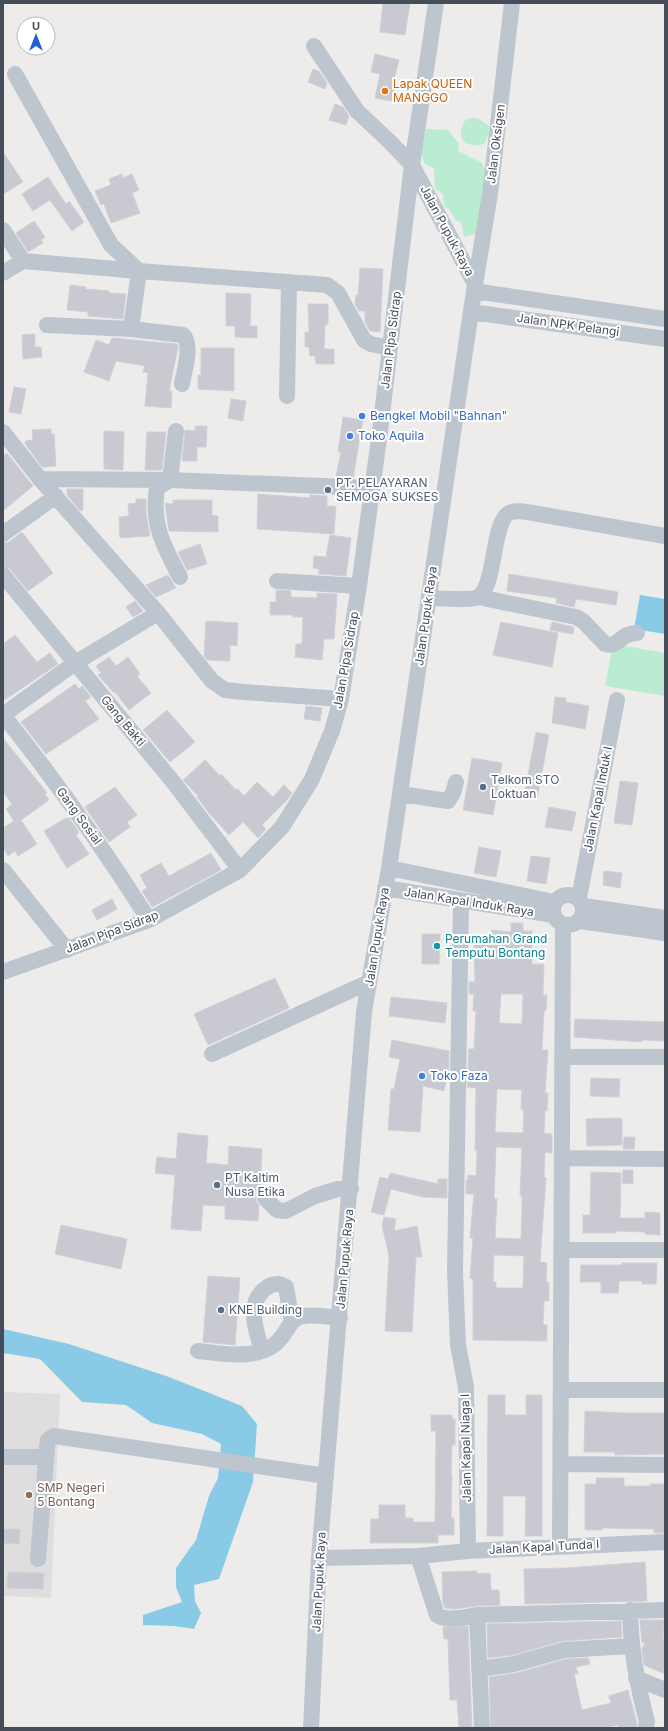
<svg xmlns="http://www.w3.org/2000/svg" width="668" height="1731" font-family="Inter,sans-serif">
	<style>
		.education { fill: #dfdddd }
		.green { fill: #baecd2 }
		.water { fill: #89cbe7 }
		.building { fill: #c9cad1; stroke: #d0d1d7; fill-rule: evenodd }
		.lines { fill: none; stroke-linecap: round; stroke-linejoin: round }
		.minor { stroke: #bdc5ce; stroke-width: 16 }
		.food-dot { fill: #e8710a; stroke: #fff; stroke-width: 1.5 }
		.shop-dot { fill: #3f7fe0; stroke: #fff; stroke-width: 1.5 }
		.service-dot { fill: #5c6f8a; stroke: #fff; stroke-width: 1.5 }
		.culture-dot { fill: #0f9aa8; stroke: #fff; stroke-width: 1.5 }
		.education-dot { fill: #8d6e63; stroke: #fff; stroke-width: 1.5 }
		.labels { text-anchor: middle; stroke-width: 4; stroke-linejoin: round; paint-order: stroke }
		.food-label { font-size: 12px; fill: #c56008; stroke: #fff; text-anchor: start }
		.street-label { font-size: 12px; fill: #454d58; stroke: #fff }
		.shop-label { font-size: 12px; fill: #366cbe; stroke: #fff; text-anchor: start }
		.service-label { font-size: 12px; fill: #4e5e75; stroke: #fff; text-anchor: start }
		.culture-label { font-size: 12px; fill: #0d838f; stroke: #fff; text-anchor: start }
		.education-label { font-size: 12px; fill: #785e54; stroke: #fff; text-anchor: start }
	</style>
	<rect width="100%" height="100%" fill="#eeeceb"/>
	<path class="education" d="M 3,1392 L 60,1394 L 51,1598 L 3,1596 Z"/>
	<path class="green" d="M 472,118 L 479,119 L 489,126 L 490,131 L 484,144 C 464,149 454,138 466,119 Z
		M 426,129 L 448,130 L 459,144 L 458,151 L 482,163 L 485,169 L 479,233 L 464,237 L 461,222 L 456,221 L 450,210 L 444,206 L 443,194 L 435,189 L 434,168 L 425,164 L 421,154 Z
		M 613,644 L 665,653 L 665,696 L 605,686 Z"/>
	<path class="water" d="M 640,595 L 665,599 L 665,634 L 634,629 Z
		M 3,1329 L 69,1344 L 169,1377 L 242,1406 L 257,1424 L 253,1482 L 219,1579 L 194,1585 L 195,1601 L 201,1613 L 194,1629 L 174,1626 L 143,1625 L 143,1615 L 182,1602 L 176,1587 L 176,1568 L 196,1540 L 209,1496 L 218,1478 L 221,1444 L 202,1434 L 152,1423 L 126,1405 L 82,1402 L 40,1359 L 3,1353 Z"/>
	<path class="building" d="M 383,3 L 410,3 L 405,35 L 380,32 Z
		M 375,54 L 399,60 L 393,83 L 396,84 L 392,101 L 375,98 L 380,74 L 371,72 Z
		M 313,69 L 319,71 L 327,83 L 325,89 L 308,82 Z
		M 335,104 L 343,107 L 349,116 L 346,125 L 329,120 Z
		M 3,152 L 23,182 L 3,194 Z
		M 122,174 L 123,178 L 132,174 L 139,190 L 132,193 L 140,213 L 111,223 L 104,204 L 101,205 L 95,191 L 111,185 L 109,179 Z
		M 48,177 L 66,204 L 69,201 L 84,222 L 72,231 L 50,200 L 33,211 L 22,194 Z
		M 34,221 L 45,237 L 41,240 L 43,243 L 28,252 L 16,233 Z
		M 360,268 L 383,269 L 380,332 L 370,331 L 365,322 L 365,311 L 359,311 L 355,304 L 356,295 L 358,296 Z
		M 70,285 L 86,287 L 85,289 L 109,291 L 109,293 L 126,294 L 123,319 L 88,316 L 88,312 L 67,310 Z
		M 226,293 L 251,294 L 250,326 L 257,326 L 257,338 L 235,337 L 235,326 L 226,326 Z
		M 308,304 L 328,304 L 328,324 L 325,325 L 324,349 L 334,349 L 334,364 L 316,364 L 315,356 L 310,356 L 309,347 L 305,347 L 305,332 L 309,332 Z
		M 35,334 L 35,347 L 41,347 L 42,357 L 23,359 L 22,335 Z
		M 112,338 L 177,344 L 178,347 L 169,391 L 172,391 L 171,408 L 145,406 L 148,373 L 143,372 L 145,366 L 116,361 L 109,381 L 84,372 L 96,340 L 109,345 Z
		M 201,348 L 234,348 L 234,391 L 198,389 L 198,375 L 201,375 Z
		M 14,387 L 26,389 L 21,414 L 9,412 Z
		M 231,399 L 246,401 L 243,421 L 228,418 Z
		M 343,417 L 363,420 L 353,478 L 336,476 L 341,452 L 338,452 Z
		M 195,426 L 207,426 L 206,447 L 197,447 L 197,461 L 182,461 L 185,430 L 195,431 Z
		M 51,429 L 51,434 L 54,434 L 56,466 L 42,467 L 26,445 L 25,441 L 33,440 L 32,430 Z
		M 104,431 L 124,432 L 123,470 L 104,469 Z
		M 147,432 L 166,432 L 162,470 L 145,470 Z
		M 7,453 L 33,486 L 3,511 L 3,456 Z
		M 67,489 L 83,489 L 83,510 L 80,511 L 67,495 Z
		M 258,494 L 310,498 L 310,495 L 327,496 L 327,506 L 336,506 L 334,534 L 257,529 Z
		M 136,499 L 146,499 L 146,514 L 150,536 L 120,538 L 119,517 L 129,516 L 128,504 L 136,503 Z
		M 173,500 L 212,500 L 212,515 L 218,516 L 218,532 L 169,531 L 165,503 L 173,504 Z
		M 22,532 L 53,573 L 28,591 L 10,569 L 3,566 L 3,543 L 9,542 Z
		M 330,535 L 351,538 L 346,576 L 319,574 L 319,569 L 313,568 L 314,556 L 326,557 Z
		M 200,544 L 207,564 L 187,570 L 178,552 Z
		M 509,574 L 618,592 L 616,605 L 576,599 L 574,607 L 556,603 L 557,598 L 507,591 Z
		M 168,575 L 176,588 L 156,597 L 146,585 Z
		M 276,590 L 291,591 L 291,597 L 317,598 L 317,593 L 337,594 L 334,639 L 324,639 L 322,660 L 295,657 L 296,644 L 302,644 L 303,617 L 293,617 L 293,615 L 270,615 L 270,602 L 276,602 Z
		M 135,601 L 143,611 L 133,617 L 126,607 Z
		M 206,621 L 238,623 L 237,646 L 230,645 L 230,661 L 207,660 L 204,656 Z
		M 501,622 L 558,633 L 552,667 L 493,655 Z
		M 552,622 L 574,627 L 573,634 L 550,630 Z
		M 15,635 L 37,662 L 50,653 L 58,664 L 3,701 L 3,644 Z
		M 109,657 L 116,666 L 128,657 L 140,674 L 137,676 L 151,693 L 129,710 L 115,692 L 114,693 L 98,675 L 101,673 L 96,666 Z
		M 75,684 L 79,689 L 82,686 L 91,697 L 85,701 L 99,719 L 46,754 L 21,722 Z
		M 555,697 L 566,698 L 566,702 L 589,706 L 585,729 L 552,723 Z
		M 306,706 L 322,708 L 320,721 L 304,719 Z
		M 167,710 L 195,742 L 170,762 L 143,730 Z
		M 536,732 L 549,735 L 537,799 L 524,797 Z
		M 3,738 L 47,793 L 45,794 L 49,800 L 21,820 L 37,844 L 18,856 L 15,851 L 8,856 L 3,848 L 3,828 L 14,821 L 6,809 L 12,804 L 3,792 Z
		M 472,758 L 502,763 L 493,815 L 463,810 Z
		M 205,760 L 220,776 L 221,774 L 236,790 L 238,789 L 244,796 L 257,782 L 273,797 L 284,785 L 292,793 L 287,800 L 262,825 L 266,829 L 258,838 L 243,822 L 229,835 L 209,813 L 197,797 L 198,796 L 183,780 Z
		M 620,781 L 638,783 L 632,825 L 614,823 Z
		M 115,787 L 137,815 L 127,822 L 130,827 L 109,842 L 85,807 Z
		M 549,807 L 576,812 L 572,831 L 545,827 Z
		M 66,818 L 67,819 L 69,818 L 79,832 L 76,835 L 89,854 L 67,868 L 44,831 Z
		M 479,847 L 501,851 L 496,877 L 474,873 Z
		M 211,853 L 221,870 L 152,907 L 142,891 L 147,888 L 140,875 L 161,863 L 169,876 Z
		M 531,856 L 550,858 L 546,884 L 527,881 Z
		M 604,871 L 622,873 L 620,888 L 603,885 Z
		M 112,899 L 117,909 L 97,920 L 92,910 Z
		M 511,923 L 523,923 L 523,931 L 532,931 L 532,964 L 544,964 L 543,995 L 547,995 L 546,1011 L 544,1011 L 542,1050 L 548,1050 L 545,1093 L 548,1093 L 547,1111 L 545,1110 L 544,1133 L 552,1134 L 552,1153 L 545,1152 L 544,1177 L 546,1178 L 540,1262 L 547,1263 L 546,1282 L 549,1282 L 549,1301 L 544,1301 L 543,1325 L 547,1325 L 547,1341 L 473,1340 L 473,1279 L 470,1278 L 473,1238 L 470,1238 L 474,1194 L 466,1194 L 466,1180 L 468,1180 L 468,1175 L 476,1176 L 477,1150 L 475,1150 L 476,1088 L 467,1087 L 469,1049 L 474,1049 L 476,1011 L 473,1011 L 474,994 L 469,994 L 469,982 L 475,982 L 474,940 L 491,941 L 492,930 L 511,932 ZM 501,994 L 523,994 L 522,1024 L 499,1023 ZM 497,1089 L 522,1090 L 521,1109 L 524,1110 L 523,1133 L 495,1132 ZM 496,1147 L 522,1148 L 520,1196 L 522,1196 L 522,1210 L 521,1239 L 495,1238 L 497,1199 L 494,1199 ZM 494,1255 L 524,1256 L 523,1288 L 496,1288 L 496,1282 L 493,1282 Z
		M 422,934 L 440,934 L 439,964 L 422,964 Z
		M 275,978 L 289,1008 L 208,1045 L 194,1014 Z
		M 391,997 L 447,1003 L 445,1023 L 389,1016 Z
		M 575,1019 L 665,1022 L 665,1041 L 642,1040 L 642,1042 L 574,1037 Z
		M 392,1040 L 449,1051 L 449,1066 L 444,1091 L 423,1086 L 420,1132 L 388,1130 L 391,1089 L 394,1089 L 400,1059 L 389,1057 Z
		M 591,1078 L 620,1079 L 619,1097 L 590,1096 Z
		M 618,1118 L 622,1119 L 622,1145 L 587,1146 L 586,1119 Z
		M 178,1133 L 208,1136 L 206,1163 L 228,1165 L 229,1146 L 262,1149 L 260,1190 L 256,1196 L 256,1201 L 259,1205 L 258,1221 L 225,1219 L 225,1206 L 203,1205 L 201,1231 L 171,1229 L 175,1175 L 155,1173 L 157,1157 L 176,1159 Z
		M 624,1137 L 635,1137 L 634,1149 L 623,1149 Z
		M 623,1170 L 633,1170 L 633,1184 L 622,1183 Z
		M 591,1172 L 621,1173 L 620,1218 L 645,1218 L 645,1212 L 660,1213 L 660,1235 L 645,1234 L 645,1232 L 616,1231 L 616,1233 L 583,1233 L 583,1215 L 590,1215 Z
		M 390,1173 L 438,1184 L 438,1179 L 447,1179 L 447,1198 L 423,1197 L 391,1189 L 384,1215 L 371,1212 L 380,1177 L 388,1179 Z
		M 384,1217 L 396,1219 L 394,1231 L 417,1226 L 422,1257 L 416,1257 L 412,1332 L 385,1331 L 389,1256 L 382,1225 Z
		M 61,1225 L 127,1239 L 121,1269 L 55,1254 Z
		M 622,1263 L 657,1263 L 656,1284 L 642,1284 L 642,1281 L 619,1281 L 618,1293 L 601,1293 L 601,1282 L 580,1282 L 581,1265 L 622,1265 Z
		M 208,1276 L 240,1278 L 235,1345 L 203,1342 Z
		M 488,1395 L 505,1395 L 505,1415 L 526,1415 L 526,1395 L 542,1395 L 542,1536 L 525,1536 L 526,1496 L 503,1496 L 503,1536 L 487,1536 Z
		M 585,1411 L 622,1413 L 665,1413 L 665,1454 L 615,1455 L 615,1452 L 584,1452 Z
		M 431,1415 L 452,1415 L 452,1419 L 455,1419 L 455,1445 L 452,1445 L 451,1475 L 452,1475 L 451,1518 L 454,1518 L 454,1535 L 438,1535 L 438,1543 L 370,1543 L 371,1519 L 379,1519 L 379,1505 L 405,1505 L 405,1518 L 413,1518 L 413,1522 L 435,1522 L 436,1431 L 431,1431 Z
		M 596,1478 L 624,1478 L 624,1486 L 650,1486 L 650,1484 L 665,1484 L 665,1533 L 654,1533 L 654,1529 L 602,1528 L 602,1530 L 585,1530 L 585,1484 L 596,1484 Z
		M 3,1529 L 20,1529 L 19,1544 L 3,1543 Z
		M 645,1562 L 647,1601 L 525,1604 L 524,1569 L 567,1568 Z
		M 477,1571 L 477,1574 L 490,1573 L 491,1590 L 499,1590 L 500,1605 L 477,1606 L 455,1609 L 445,1608 L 443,1603 L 442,1572 Z
		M 8,1572 L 44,1573 L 43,1589 L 7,1588 Z
		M 640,1620 L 664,1620 L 663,1641 L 665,1642 L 665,1674 L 644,1665 L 642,1649 L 645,1643 L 642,1643 Z
		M 621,1621 L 622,1637 L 563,1641 L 512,1655 L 488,1658 L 487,1624 Z
		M 468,1626 L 472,1728 L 459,1728 L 457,1700 L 450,1700 L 448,1639 L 444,1639 L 443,1627 Z
		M 588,1658 L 590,1664 L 576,1667 L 578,1674 L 574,1674 L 582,1710 L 611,1703 L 609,1696 L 628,1690 L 637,1723 L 637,1727 L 619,1728 L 618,1725 L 605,1728 L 491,1728 L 489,1677 L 517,1673 L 566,1659 Z"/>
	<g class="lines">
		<path class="minor" d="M 314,46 L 357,111 L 389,141 L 412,165 L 475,284
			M 15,74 L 111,245 L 139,271 L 327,285 L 338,293 L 364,340 L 371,344 L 390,348
			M 3,230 L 23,261 L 3,273
			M 23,261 L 139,271 L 131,329
			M 474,291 L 665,319
			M 471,312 L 665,339
			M 47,325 L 131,329 L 183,335 C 193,345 184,371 182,384
			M 287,396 L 289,282
			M 176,431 L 170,480 L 157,488 C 151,525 164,546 180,577
			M 3,432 L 40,479 L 158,613 L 212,681 L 225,690 L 243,692 L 341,699
			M 40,479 L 170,480 L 372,488
			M 3,534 L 56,496
			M 3,575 L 174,783 L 240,870
			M 277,581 L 359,586
			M 478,597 L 576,617 L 583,621 L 605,644 C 617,647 618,639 627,635 C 630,634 634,633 637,633
			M 429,598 C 438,598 471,601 478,597 C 497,587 491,516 512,512 C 518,510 527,512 533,513 L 665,536
			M 3,715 C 56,781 104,849 149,920
			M 3,715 L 75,663 L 158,613
			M 400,794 L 448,801 L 453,793 L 456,782
			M 389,868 L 554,902
			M 3,870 L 67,950
			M 385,888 L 553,915
			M553 910a15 15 0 1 1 30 0a15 15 0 1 1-30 0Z
			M 579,898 L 617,700
			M 461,901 L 455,1271 L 458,1345 L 466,1387 L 468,1551
			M 584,906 L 665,918
			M 580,921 L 665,933
			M 3,972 L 149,920 L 240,870 L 282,827 L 312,779 L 332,731 L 341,699 L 359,586 L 380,431 L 412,165 L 436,3
			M 212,1054 L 369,982
			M 562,1057 L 665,1057
			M 562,1158 L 665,1159
			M 265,1198 L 277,1210 L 286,1211 L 315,1196 L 338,1189 L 351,1189
			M 562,1250 L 665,1250
			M 198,1351 C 219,1353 242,1358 262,1351 C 269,1349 276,1344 280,1339 C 288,1331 290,1318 303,1316 C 315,1314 328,1317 340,1318
			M 262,1351 C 256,1330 244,1301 269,1286 C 275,1283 280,1283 286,1287 L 292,1322
			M 561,1390 L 665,1390
			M 3,1457 L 46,1457
			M 561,1464 L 665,1465
			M 560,1547 L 563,925
			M 418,1556 L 437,1615 C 447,1622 465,1617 477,1615 L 482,1728
			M 319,1558 L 418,1556 L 468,1551 L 665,1542
			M 38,1559 L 47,1448 L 48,1440 L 54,1436 L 326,1476
			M 630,1610 C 631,1652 637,1683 647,1722 L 646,1728
			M 477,1615 L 665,1610
			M 479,1669 L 514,1664 L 564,1650 L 631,1646
			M 636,1678 L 665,1690
			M 311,1728 L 319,1558 L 364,1012 L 389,868 L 474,291 L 490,194 L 512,3"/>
	</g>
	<circle class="food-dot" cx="385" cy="91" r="4"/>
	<g class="shop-dot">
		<circle cx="362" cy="416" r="4"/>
		<circle cx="350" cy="436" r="4"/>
		<circle cx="422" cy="1076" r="4"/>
	</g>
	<g class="service-dot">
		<circle cx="328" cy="490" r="4"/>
		<circle cx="483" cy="787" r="4"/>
		<circle cx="217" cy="1185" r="4"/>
		<circle cx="221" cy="1310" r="4"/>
	</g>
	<circle class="culture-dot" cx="437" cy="946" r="4"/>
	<circle class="education-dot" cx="29" cy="1495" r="4"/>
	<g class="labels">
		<g class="food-label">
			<text x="393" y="88">Lapak QUEEN<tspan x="393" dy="14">MANGGO</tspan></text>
		</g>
		<g class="street-label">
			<text transform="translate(496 144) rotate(-83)" y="4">Jalan Oksigen</text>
			<text transform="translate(447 231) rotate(62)" y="4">Jalan Pupuk Raya</text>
			<text transform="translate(568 325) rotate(8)" y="4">Jalan NPK Pelangi</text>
			<text transform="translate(391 340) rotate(-83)" y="4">Jalan Pipa Sidrap</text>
			<text transform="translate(426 616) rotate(-82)" y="4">Jalan Pupuk Raya</text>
			<text transform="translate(346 660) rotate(-80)" y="4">Jalan Pipa Sidrap</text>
			<text transform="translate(123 721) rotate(50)" y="4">Gang Bakti</text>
			<text transform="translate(598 799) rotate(-79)" y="4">Jalan Kapal Induk I</text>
			<text transform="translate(79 816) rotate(54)" y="4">Gang Sosial</text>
			<text transform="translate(469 902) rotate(9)" y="4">Jalan Kapal Induk Raya</text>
			<text transform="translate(112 932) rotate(-21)" y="4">Jalan Pipa Sidrap</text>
			<text transform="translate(377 937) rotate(-81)" y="4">Jalan Pupuk Raya</text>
			<text transform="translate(345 1259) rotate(-85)" y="4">Jalan Pupuk Raya</text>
			<text transform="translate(466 1448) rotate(-91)" y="4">Jalan Kapal Niaga I</text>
			<text transform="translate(544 1547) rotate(-3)" y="4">Jalan Kapal Tunda I</text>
			<text transform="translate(319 1582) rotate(-87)" y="4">Jalan Pupuk Raya</text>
		</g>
		<g class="shop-label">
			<text x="370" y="420">Bengkel Mobil "Bahnan"</text>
			<text x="358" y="440">Toko Aquila</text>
			<text x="430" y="1080">Toko Faza</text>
		</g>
		<g class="service-label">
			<text x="336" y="487">PT. PELAYARAN<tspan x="336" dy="14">SEMOGA SUKSES</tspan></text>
			<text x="491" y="784">Telkom STO<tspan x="491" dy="14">Loktuan</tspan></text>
			<text x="225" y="1182">PT Kaltim<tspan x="225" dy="14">Nusa Etika</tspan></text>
			<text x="229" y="1314">KNE Building</text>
		</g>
		<g class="culture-label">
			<text x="445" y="943">Perumahan Grand<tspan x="445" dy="14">Temputu Bontang</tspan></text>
		</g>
		<g class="education-label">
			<text x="37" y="1492">SMP Negeri<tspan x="37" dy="14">5 Bontang</tspan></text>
		</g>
	</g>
	<rect width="668" height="1731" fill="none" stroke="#454d58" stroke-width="8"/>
	<g transform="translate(36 36)"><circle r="19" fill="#ffffff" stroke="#b5b8bc"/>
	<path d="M0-3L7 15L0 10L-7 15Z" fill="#205fd4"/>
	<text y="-6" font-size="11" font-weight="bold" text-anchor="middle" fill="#454d58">U</text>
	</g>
</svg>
